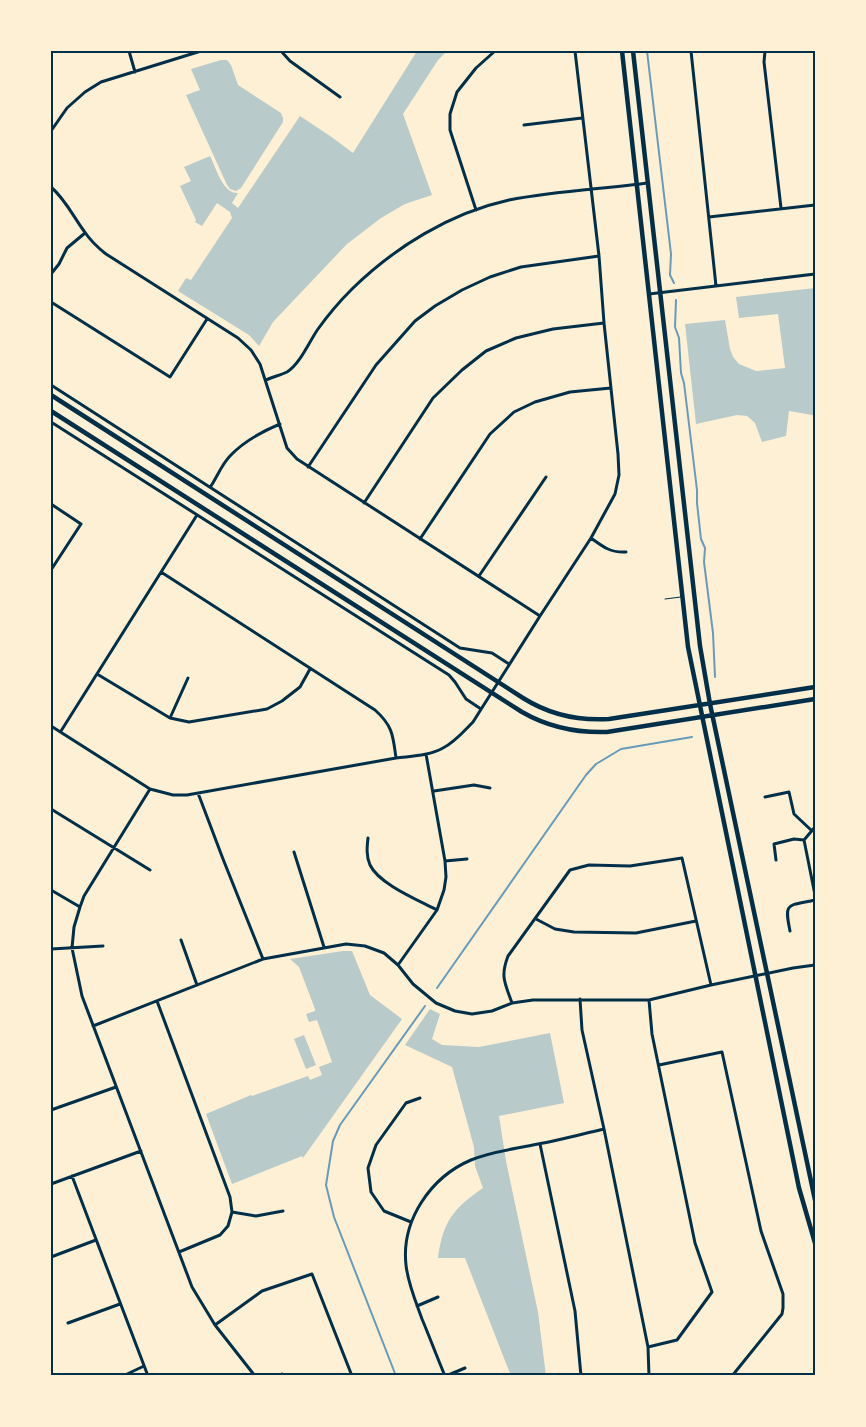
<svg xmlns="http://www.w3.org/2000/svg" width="866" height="1427" font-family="'Noto Serif',serif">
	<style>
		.green { fill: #b9caca }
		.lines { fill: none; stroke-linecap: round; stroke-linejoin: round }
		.stream { stroke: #669bbc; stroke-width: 2 }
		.service { stroke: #003049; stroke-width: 1 }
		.minor { stroke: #003049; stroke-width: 3 }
		.secondary { stroke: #003049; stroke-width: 4.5 }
		.neatline { fill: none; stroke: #003049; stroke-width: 2 }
	</style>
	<rect width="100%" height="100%" fill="#fdf0d5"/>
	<path class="green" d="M 417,51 L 447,51 L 438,60 L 403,114 L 432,195 L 405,204 L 381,218 L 347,244 L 273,322 L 259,346 L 249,335 L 178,291 L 186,278 L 191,280 L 232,218 L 230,212 L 217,203 L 202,226 L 195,222 L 196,220 L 180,186 L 191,181 L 184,167 L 210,156 C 216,168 223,194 238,193 L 232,203 L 238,208 L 300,116 L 333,138 L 353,153 Z
		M 221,60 L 227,60 L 231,65 L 238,85 L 281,113 L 283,118 L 283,122 L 241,188 L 236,191 L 230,189 L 227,185 L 186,95 L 200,90 L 191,69 Z
		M 815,288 L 815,416 L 812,415 L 789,411 L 786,436 L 762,442 L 755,423 L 747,416 L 737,415 L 696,424 L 685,324 L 725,320 L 730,349 L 733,357 L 739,364 L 756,371 L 785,368 L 778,314 L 739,318 L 736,297 Z
		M 343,951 L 352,951 L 370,995 L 402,1019 L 303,1158 L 302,1156 L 232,1184 L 206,1114 L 251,1095 L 252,1096 L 308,1076 L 310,1080 L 322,1075 L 319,1067 L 332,1062 L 317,1020 L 309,1022 L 306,1014 L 315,1011 L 315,1009 L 299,967 L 290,959 Z
		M 430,1009 L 440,1014 L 432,1039 L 442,1045 L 479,1047 L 550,1033 L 564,1103 L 499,1116 L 506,1161 L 538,1312 L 546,1376 L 511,1376 L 465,1258 L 438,1258 C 443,1221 453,1209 483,1188 L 475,1166 L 474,1147 L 452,1067 L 405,1045 Z
		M 304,1035 L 316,1065 L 306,1069 L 294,1039 Z"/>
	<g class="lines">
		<path class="stream" d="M 647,51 L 671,254 L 670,275 L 674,283
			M 676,300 L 675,327 L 679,338 L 681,373 L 684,383 L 697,490 L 697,503 L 701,539 L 705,548 L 704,562 L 713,633 L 715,677
			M 437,988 L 586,775 L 596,764 L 621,749 L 692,737
			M 396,1376 L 334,1217 L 326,1185 L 333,1141 L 340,1125 L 425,1006"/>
		<path class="service" d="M 665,599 L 681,597"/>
		<path class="minor" d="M 129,51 L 135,72
			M 281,51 L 290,61 L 340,97
			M 691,51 L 716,286
			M 765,51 L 764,62 L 781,208
			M 524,125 L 582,118
			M 51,131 L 67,108 L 85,92 L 101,82 L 201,51
			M 51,187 C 65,199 73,216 84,231 C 90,240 97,247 106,254 L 238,338 L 251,350 L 260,364 L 287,448 L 297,459 L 540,616
			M 476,210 L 450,130 L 450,114 L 457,92 L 476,68 L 495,51
			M 709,217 L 815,205
			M 51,274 L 59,264 L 67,248 L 85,233
			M 649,294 L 815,274
			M 51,302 L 170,377 L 207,319
			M 266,380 C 272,377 281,375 287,372 C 300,364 309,342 318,329 C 328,315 340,301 352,289 C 395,247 450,213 509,200 C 555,191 602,189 648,183
			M 51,385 L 460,648 L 492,653 L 509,664
			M 51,422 L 449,675 L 455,682 L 466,699 L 481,709
			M 308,467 L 376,365 L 415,321 L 435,306 L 462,290 L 490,277 L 521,267 L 599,256
			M 211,486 C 217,477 222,464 230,456 C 244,441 261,432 280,424
			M 364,503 L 433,398 L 462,370 L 486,351 L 516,338 L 553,329 L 604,323
			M 51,504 L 81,524 L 51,570
			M 591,538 C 603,547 611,553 626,552
			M 420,539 L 490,434 L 514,412 L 535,402 L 570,392 L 611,388
			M 161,572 L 375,710 C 393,726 393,736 396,758
			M 479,576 L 546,477
			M 97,674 L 170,718 L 189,722 L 267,709 L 282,701 L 300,687 L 310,669
			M 170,718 L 188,678
			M 51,726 L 150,789 L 173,795 L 187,795 L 396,758 C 411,756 429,756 443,748 C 455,742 464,731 473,722 L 540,616 L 591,538 L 615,494 L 619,475 L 618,454 L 604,323 L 599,256 L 575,51
			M 61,731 L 197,515
			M 150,789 L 84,896 L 80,907 L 74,927 L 72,948 L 82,996 L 192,1287 L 215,1325 L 255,1376
			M 434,791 L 474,785 L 490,788
			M 198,793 L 223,859 L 263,959
			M 765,797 L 789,792 L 794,814 L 811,830
			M 51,809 L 150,870
			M 815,827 L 804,840 L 815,895
			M 368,838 C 367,847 366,856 370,865 C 379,884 418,900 437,910
			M 294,852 L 324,947
			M 776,860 L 774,844 L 794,839 L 804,840
			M 445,861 L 467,859
			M 51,890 L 80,907
			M 536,919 L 555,929 L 574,932 L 636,933 L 696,921
			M 790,931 C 784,902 787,906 815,900
			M 181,940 L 197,985
			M 51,949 L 103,946
			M 398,965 L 437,910 L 444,890 L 446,877 L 445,861 L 426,754
			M 580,999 L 582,1030 L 604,1129 L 648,1347 L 649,1376
			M 157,1001 L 230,1197 L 232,1212 L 228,1226 L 220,1235 L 179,1252
			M 512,1003 C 505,983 500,977 508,956 L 570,870 L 589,865 L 630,866 L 682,858 L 711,985
			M 93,1026 L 263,959 L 346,944 L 365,946 L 384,953 L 398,965 L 413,984 L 436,1003 L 455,1011 L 472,1014 L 492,1011 L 512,1003 L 533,1000 L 649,1000 L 711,985 L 793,968 L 815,965
			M 659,1065 L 722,1052 L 761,1231 L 783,1294 L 783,1308 L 782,1314 L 732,1376
			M 51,1110 L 116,1087
			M 540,1144 L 575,1311 L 581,1376
			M 72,1176 L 148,1376
			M 51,1184 L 141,1151
			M 232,1212 L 256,1216 L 283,1211
			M 411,1222 L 384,1211 L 371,1192 L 368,1168 L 376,1145 L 406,1103 L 420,1098
			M 51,1257 L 96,1240
			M 417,1306 L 438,1297
			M 68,1323 L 120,1304
			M 215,1325 L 262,1291 L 312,1274 L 352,1376
			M 648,1347 L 677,1340 L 712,1292 L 695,1243 L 652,1034 L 649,1000
			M 123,1376 L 144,1366
			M 279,1376 L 282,1374
			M 445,1376 C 437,1357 430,1338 422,1319 C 416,1302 408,1284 406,1265 C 401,1220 431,1177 471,1160 C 492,1151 516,1149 538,1144 C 560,1140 582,1134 604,1129
			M 446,1376 L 465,1368"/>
		<path class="secondary" d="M 622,51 L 688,647 L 799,1188 L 815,1243
			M 633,51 L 700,646 L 710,704 L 815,1200
			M 51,395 L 523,698 C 550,715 578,721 609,719 L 815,687
			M 51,411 L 522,712 C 548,727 577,733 607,732 L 815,699"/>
	</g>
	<rect width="866" height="1427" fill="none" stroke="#fdf0d5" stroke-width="105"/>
	<rect x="52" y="52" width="762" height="1322" class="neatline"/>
</svg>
